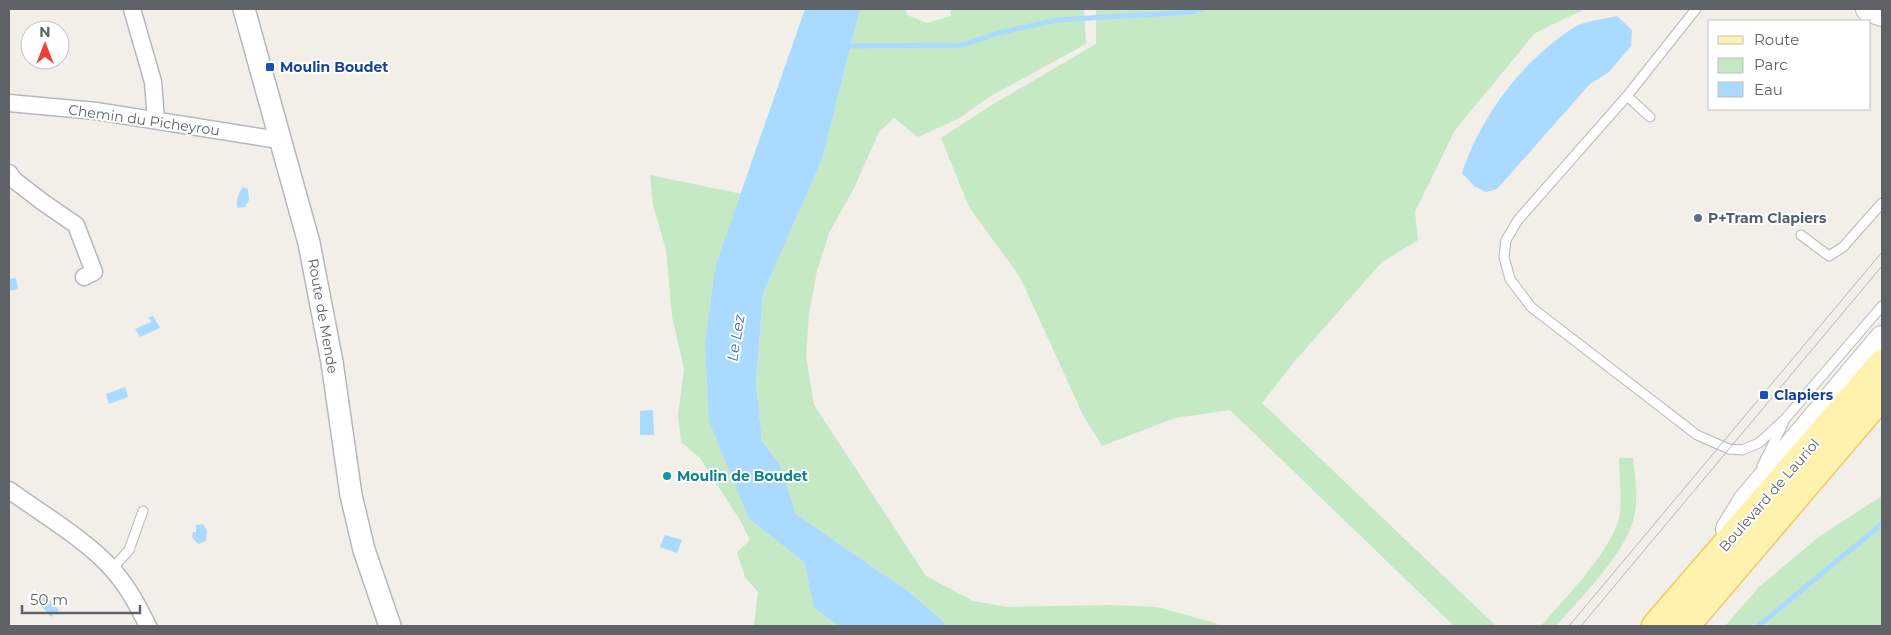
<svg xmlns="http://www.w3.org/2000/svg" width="1891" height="635" font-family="Montserrat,sans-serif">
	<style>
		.green { fill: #c5e8c5 }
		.water { fill: #aadaff }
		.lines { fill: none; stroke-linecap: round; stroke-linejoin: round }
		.stream { stroke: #aadaff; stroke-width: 5 }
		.service-casing { stroke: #b5b8bc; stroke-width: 11 }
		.minor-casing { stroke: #b5b8bc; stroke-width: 19 }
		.tertiary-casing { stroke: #b5b8bc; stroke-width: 24 }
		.secondary-casing { stroke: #b6babf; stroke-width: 26 }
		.primary-casing { stroke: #f2c960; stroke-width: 29 }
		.service { stroke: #fff; stroke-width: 9 }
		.minor { stroke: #fff; stroke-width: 16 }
		.tertiary { stroke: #fff; stroke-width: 21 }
		.secondary { stroke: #fff; stroke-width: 24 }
		.primary { stroke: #fff2af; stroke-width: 26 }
		.tram { stroke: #b6b7b8; stroke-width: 1 }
		.transit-dot { fill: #1a4fb4; stroke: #fff; stroke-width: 2 }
		.service-dot { fill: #5c6f8a; stroke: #fff; stroke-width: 2 }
		.culture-dot { fill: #0f9aa8; stroke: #fff; stroke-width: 2 }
		.labels { text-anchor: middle; stroke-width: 4; stroke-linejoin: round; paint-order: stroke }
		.transit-label { font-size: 14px; font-weight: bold; fill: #164399; stroke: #fff; text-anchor: start }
		.street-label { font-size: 14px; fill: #5f6368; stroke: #fff }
		.service-label { font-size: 14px; font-weight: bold; fill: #4e5e75; stroke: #fff; text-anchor: start }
		.culture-label { font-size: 14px; font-weight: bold; fill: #0d838f; stroke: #fff; text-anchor: start }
		.water-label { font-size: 15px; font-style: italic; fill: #4174aa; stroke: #fff }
	</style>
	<rect width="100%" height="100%" fill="#f1efe8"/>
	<path class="green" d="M 860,9 L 906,9 L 907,15 L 927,23 L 951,16 L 950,9 L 1084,9 L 1086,44 L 989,97 L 960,118 L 918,137 L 894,118 L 879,132 L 854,188 L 829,233 L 817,271 L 809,314 L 806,356 L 814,405 L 926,576 L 973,601 L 1007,607 L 1111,605 L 1157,607 L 1215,623 L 1219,626 L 948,626 L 912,594 L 796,514 L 780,465 L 762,441 L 756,383 L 763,294 L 822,159 Z
		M 1096,9 L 1585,9 L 1535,33 L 1455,130 L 1415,212 L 1418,240 L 1382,262 L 1294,362 L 1262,403 L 1496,626 L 1454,626 L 1230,410 L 1175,418 L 1102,446 L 1083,415 L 1020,277 L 969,207 L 941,138 L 995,103 L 1096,44 Z
		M 650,175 L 742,194 L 715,267 L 705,342 L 749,519 L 804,562 L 814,608 L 839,626 L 754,625 L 758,592 L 745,577 L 737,552 L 750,540 L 740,520 L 700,458 L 681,442 L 678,415 L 684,369 L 672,316 L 666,250 L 653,205 Z
		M 1619,458 L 1633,458 C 1635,476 1638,494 1635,512 C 1631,548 1580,599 1556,626 L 1541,626 C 1564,599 1616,547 1620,512 C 1622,495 1619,476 1619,458 Z
		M 1882,496 L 1882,626 L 1725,626 L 1759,587 L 1820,536 Z"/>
	<path class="water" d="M 805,9 L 860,9 L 822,159 L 763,294 L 756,383 L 762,441 L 780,465 L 796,514 L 912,594 L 948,626 L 839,626 L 814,608 L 804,562 L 749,519 L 709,421 L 705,342 L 715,267 Z
		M 1617,16 L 1632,30 L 1631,46 L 1609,72 L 1590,84 L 1497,189 L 1486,192 L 1474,186 L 1462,173 C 1481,116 1522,61 1573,28 C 1584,21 1604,19 1617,16 Z
		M 243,187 L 248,189 L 249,200 L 245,207 L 238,208 C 235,204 239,190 243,187 Z
		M 16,278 L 18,289 L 9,291 L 9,279 Z
		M 153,316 L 160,328 L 140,337 L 135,329 L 151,322 L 149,317 Z
		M 125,387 L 128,397 L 109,404 L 106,394 Z
		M 653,410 L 654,435 L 640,435 L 640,411 Z
		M 203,524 L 207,530 L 206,541 L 198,544 L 192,537 L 193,532 L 196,532 L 196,525 Z
		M 665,535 L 682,540 L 677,553 L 660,547 Z
		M 45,595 L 59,610 L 51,617 L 37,601 Z"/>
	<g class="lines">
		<path class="stream" d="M 846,46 L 963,45 L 998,33 L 1057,20 L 1191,12 L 1201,9
			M 1758,626 L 1882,524"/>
		<g class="service-casing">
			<path id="service" d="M 1696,9 L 1627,96 L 1518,220 L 1506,240 L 1504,257 L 1510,279 L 1531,307 L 1697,435 L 1729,449 L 1742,450 L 1759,443 L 1785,419 L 1882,306
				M 1627,96 L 1650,117
				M 1801,235 L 1829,256 L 1843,247 L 1882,203
				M 1762,466 L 1783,424
				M 112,569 L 129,550 L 143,511"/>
		</g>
		<g class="minor-casing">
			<path id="minor" d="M 132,9 L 153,82 L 156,120
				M 9,103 L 96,111 L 279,140
				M 9,173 L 14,180 L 44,203 L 76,225 L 94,272 L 84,277
				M 9,490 C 41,513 88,541 113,570 C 128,587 138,606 148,626"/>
		</g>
		<g class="tertiary-casing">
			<path id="tertiary" d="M 244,9 L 309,243 L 332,362 L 351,495 L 364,550 L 390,626"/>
		</g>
		<g class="secondary-casing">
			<path id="secondary" d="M 1868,9 L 1882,14
				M 1728,529 L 1745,501 L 1882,338"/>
		</g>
		<g class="primary-casing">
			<path id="primary" d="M 1655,626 L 1882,363
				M 1686,626 L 1882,396"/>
		</g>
		<use href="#service" class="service"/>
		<use href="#minor" class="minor"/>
		<use href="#tertiary" class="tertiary"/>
		<use href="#secondary" class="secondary"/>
		<use href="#primary" class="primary"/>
		<path class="tram" d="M 1569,626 L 1882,252
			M 1581,626 L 1882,266"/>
	</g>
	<g class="transit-dot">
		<rect x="265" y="62" width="10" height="10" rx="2.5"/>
		<rect x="1759" y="390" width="10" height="10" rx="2.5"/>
	</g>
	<circle class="service-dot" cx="1698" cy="218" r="5"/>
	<circle class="culture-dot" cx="667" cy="476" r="5"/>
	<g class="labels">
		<g class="transit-label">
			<text x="280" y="72">Moulin Boudet</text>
			<text x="1774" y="400">Clapiers</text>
		</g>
		<g class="street-label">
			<text transform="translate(144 120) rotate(8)" y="5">Chemin du Picheyrou</text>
			<text transform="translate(323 316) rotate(80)" y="5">Route de Mende</text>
			<text transform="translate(1769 495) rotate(-49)" y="5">Boulevard de Lauriol</text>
		</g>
		<g class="service-label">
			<text x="1708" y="223">P+Tram Clapiers</text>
		</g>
		<g class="culture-label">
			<text x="677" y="481">Moulin de Boudet</text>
		</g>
		<g class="water-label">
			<text transform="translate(736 338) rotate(-81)" y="5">Le Lez</text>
		</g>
	</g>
	<rect width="1891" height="635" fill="none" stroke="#5f6368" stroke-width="20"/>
	<rect x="1708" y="20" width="162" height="90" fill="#ffffff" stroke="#bfc1c3"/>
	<rect x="1718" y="36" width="25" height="8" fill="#fff2af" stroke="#bfc1c3"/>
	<text x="1754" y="45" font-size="15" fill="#5f6368">Route</text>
	<rect x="1718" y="58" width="25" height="15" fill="#c5e8c5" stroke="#bfc1c3"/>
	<text x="1754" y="70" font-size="15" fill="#5f6368">Parc</text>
	<rect x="1718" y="82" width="25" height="15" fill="#aadaff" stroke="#bfc1c3"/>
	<text x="1754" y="95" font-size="15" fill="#5f6368">Eau</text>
	<g transform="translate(45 45)"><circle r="24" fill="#ffffff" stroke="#bfc1c3"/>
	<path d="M0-4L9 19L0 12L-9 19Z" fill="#ea4335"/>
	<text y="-8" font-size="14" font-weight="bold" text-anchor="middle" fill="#5f6368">N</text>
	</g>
	<path d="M22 605v8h118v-8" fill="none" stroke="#5f6368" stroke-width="2.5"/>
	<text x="30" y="605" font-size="15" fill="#5f6368" stroke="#ffffff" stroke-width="4" paint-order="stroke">50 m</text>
</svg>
